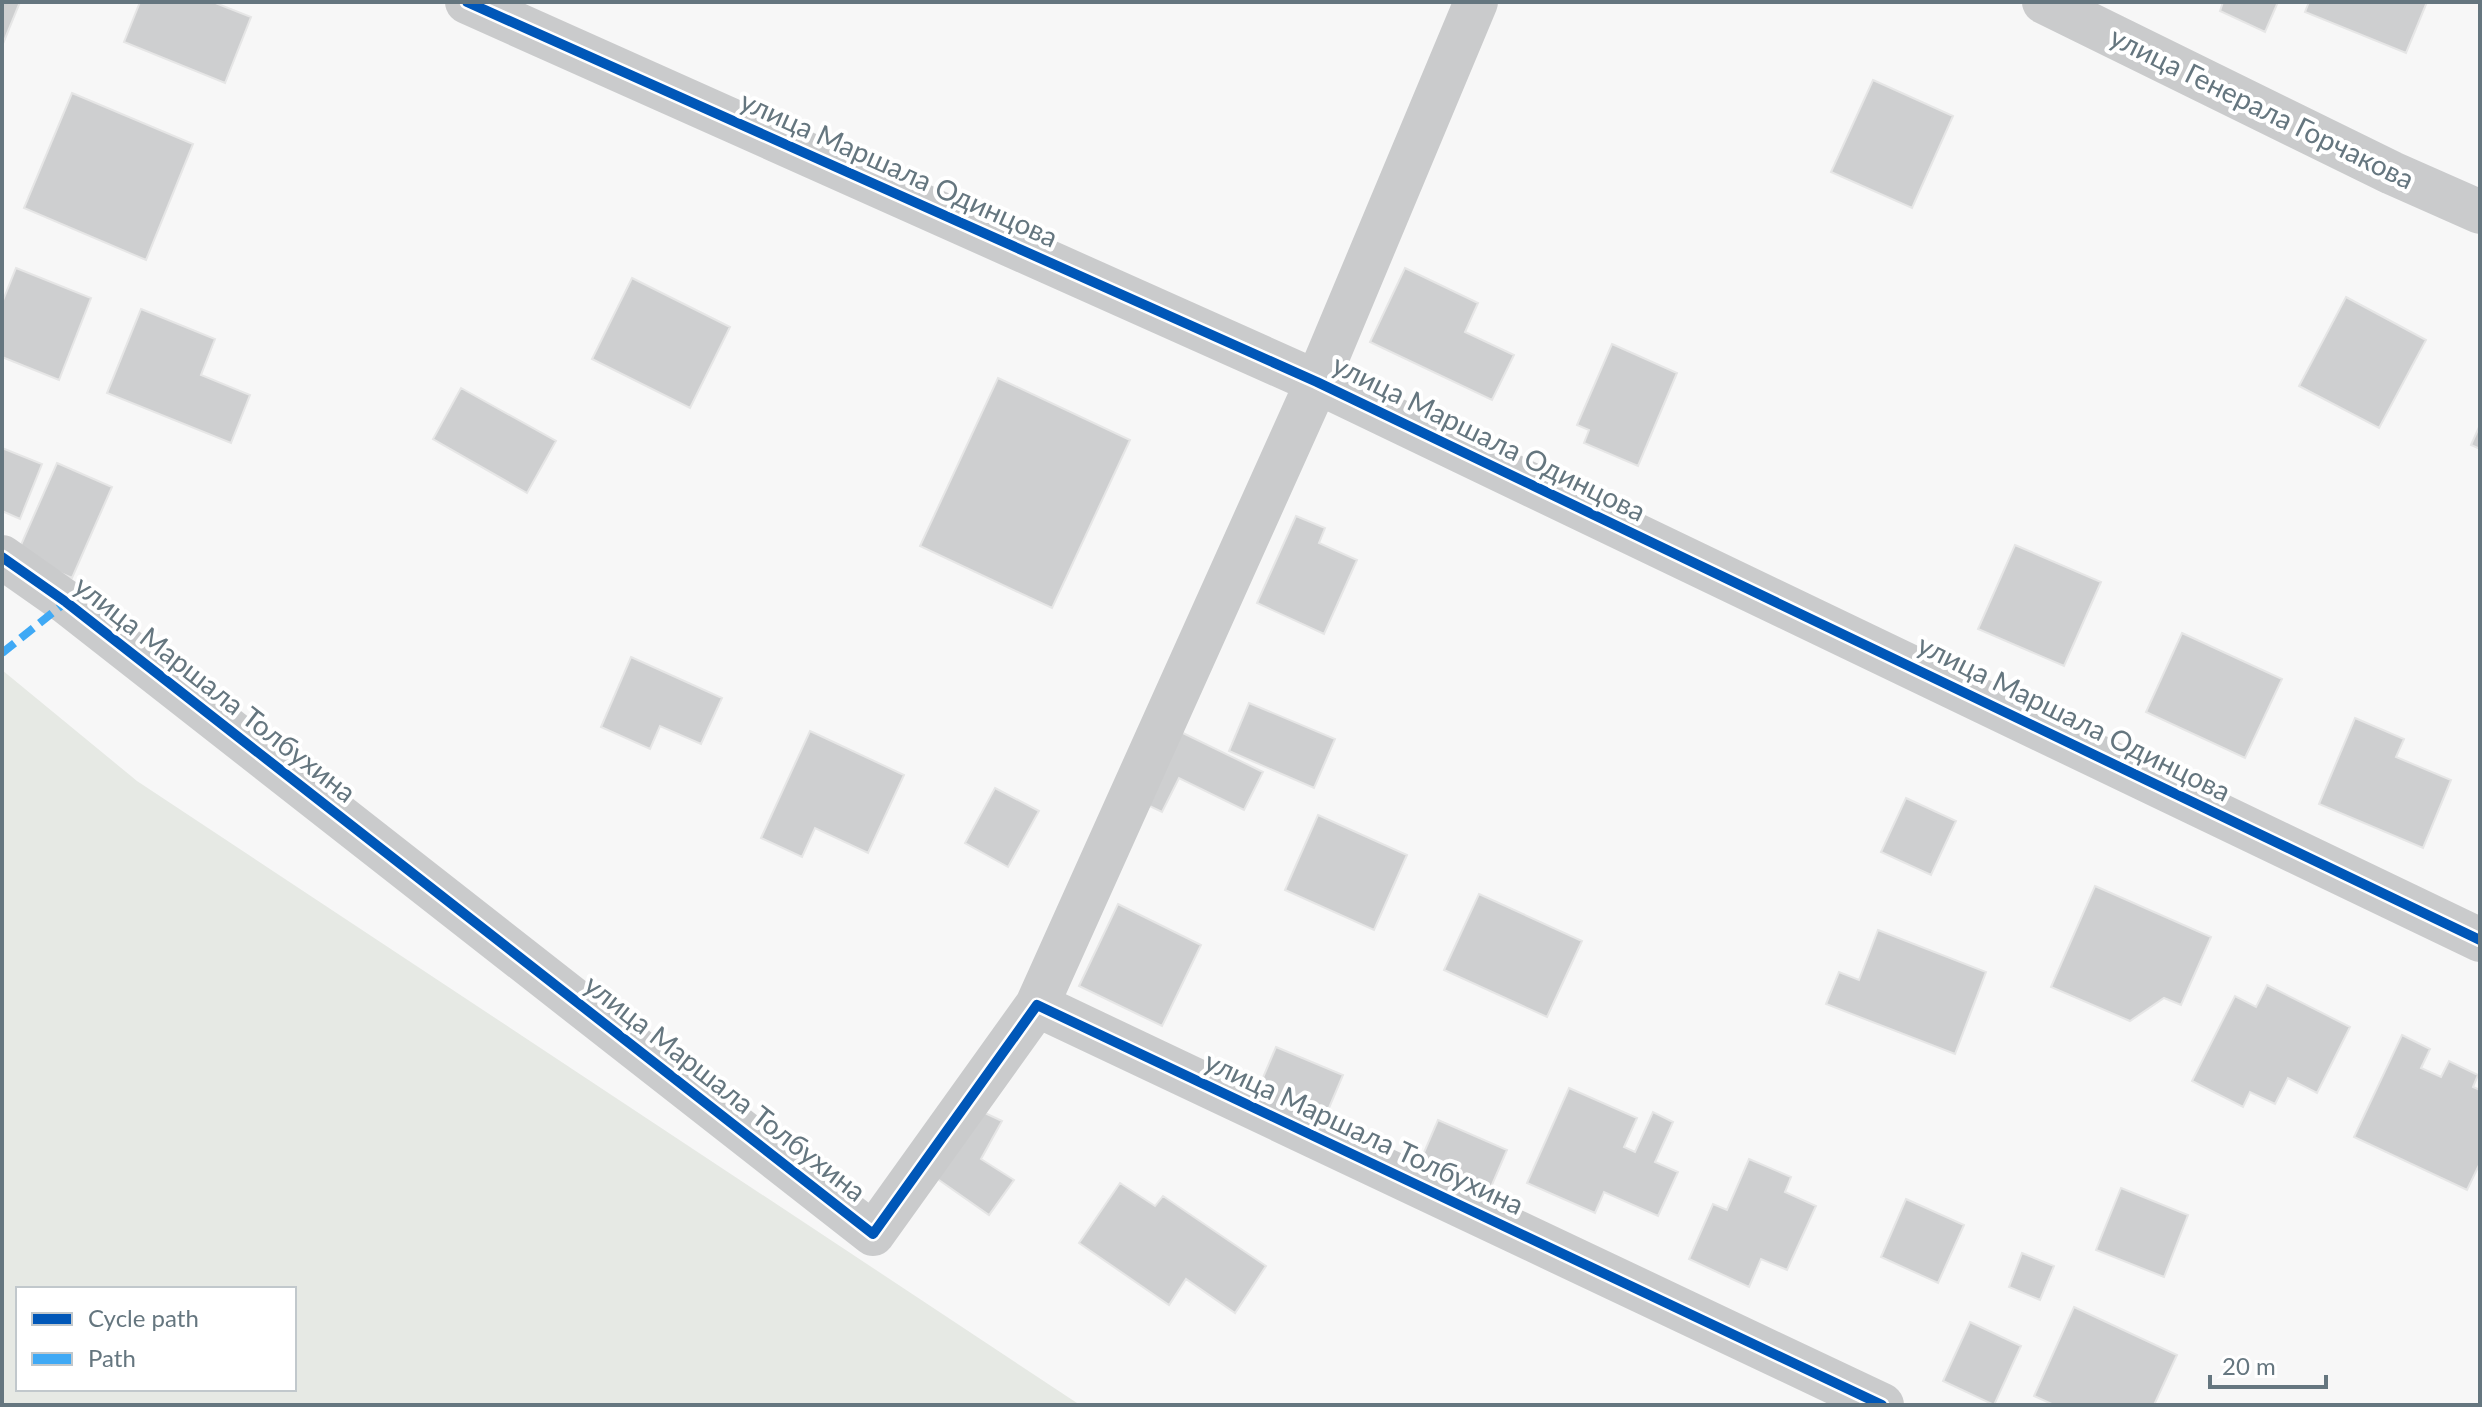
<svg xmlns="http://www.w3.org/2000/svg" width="2482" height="1407" font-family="Lato,sans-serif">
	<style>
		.green { fill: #e6e9e4; fill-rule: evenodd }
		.building { fill: #cecfd0; stroke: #e6e6e6; stroke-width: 2 }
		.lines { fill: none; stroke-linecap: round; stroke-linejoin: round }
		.minor { stroke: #cacbcc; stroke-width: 44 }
		.quiet { stroke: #3fa9f5; stroke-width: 8; stroke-dasharray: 16 8; stroke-linecap: butt }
		.cycleway-casing { stroke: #fff; stroke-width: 15 }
		.cycleway { stroke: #0057b8; stroke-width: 10 }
		.labels { text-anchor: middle; stroke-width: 8; stroke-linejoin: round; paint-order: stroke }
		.street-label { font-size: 28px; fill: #65767f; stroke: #fff }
	</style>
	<rect width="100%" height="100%" fill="#f7f7f7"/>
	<path class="green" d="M 2,670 L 137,781 L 1080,1405 L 2,1405 ZM 18,1289 L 294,1289 L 294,1389 L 18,1389 Z"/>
	<path class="building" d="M 2,2 L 20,2 L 2,46 Z
		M 140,2 L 213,2 L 251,17 L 225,83 L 124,42 Z
		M 2223,2 L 2278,2 L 2265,32 L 2220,11 Z
		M 2309,2 L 2427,2 L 2406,53 L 2305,12 Z
		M 1873,80 L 1953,116 L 1912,208 L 1831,172 Z
		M 72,93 L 193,144 L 146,260 L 24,208 Z
		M 16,268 L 91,298 L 59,380 L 2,357 L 2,303 Z
		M 1405,268 L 1478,303 L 1465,332 L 1514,355 L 1492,400 L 1370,342 Z
		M 632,278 L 730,327 L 690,408 L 592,359 Z
		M 2346,297 L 2426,340 L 2379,428 L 2299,386 Z
		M 141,309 L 215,339 L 201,375 L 250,395 L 231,443 L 107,393 Z
		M 1612,344 L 1677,373 L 1638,466 L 1584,443 L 1589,430 L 1577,425 Z
		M 998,378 L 1130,440 L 1052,608 L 920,546 Z
		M 461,388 L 556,441 L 527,493 L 433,439 Z
		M 2480,425 L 2480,449 L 2471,445 Z
		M 2,448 L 42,464 L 20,519 L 2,511 Z
		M 57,463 L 112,487 L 72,578 L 17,554 Z
		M 1296,516 L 1325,528 L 1319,543 L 1357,560 L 1324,634 L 1257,603 Z
		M 2015,545 L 2101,582 L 2064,666 L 1978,629 Z
		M 2182,633 L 2282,679 L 2245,758 L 2146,712 Z
		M 631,657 L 722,698 L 701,744 L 660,726 L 650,749 L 601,727 Z
		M 1249,703 L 1335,739 L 1314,788 L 1229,751 Z
		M 1150,717 L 1263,772 L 1244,810 L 1179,778 L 1162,812 L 1116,790 Z
		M 2355,718 L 2404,739 L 2396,757 L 2451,780 L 2423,848 L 2319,804 Z
		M 810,731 L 904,775 L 868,853 L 815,828 L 802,857 L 761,838 Z
		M 995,788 L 1039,811 L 1008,867 L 965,843 Z
		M 1906,798 L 1956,821 L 1931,875 L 1881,852 Z
		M 1318,815 L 1407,855 L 1374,930 L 1285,890 Z
		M 2095,886 L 2211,937 L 2181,1005 L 2164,998 L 2130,1021 L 2051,987 Z
		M 1479,894 L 1582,941 L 1547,1017 L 1444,970 Z
		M 1118,904 L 1201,945 L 1162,1026 L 1079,986 Z
		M 1878,930 L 1986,972 L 1955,1054 L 1826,1004 L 1839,972 L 1859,980 Z
		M 2267,985 L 2350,1027 L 2317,1093 L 2288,1078 L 2275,1104 L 2250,1092 L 2243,1107 L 2192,1081 L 2235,996 L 2256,1007 Z
		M 2402,1035 L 2430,1049 L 2421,1068 L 2441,1077 L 2449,1061 L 2478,1075 L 2473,1087 L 2480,1090 L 2480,1163 L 2467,1190 L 2354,1137 Z
		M 1276,1047 L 1343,1075 L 1323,1122 L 1256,1094 Z
		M 1569,1088 L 1637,1118 L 1624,1147 L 1635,1152 L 1653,1112 L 1673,1122 L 1655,1162 L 1678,1172 L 1658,1216 L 1604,1192 L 1595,1213 L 1527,1183 Z
		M 968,1105 L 1002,1121 L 981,1159 L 1014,1180 L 989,1215 L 929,1173 Z
		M 1438,1120 L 1507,1150 L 1485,1201 L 1416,1171 Z
		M 1749,1159 L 1791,1177 L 1785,1192 L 1816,1206 L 1787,1270 L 1761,1259 L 1749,1287 L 1689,1259 L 1713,1204 L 1727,1210 Z
		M 1120,1183 L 1155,1206 L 1163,1196 L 1266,1266 L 1235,1313 L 1186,1279 L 1169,1305 L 1079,1243 Z
		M 2121,1188 L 2188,1215 L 2164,1277 L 2096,1250 Z
		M 1906,1199 L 1964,1225 L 1938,1283 L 1881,1257 Z
		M 2022,1253 L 2054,1266 L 2040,1300 L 2009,1287 Z
		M 2074,1307 L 2177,1355 L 2154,1405 L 2054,1405 L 2034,1396 Z
		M 1970,1322 L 2021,1346 L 1994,1405 L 1943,1381 Z"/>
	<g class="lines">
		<path class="minor" d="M 467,2 L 1317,382 L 2480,940
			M 2044,2 L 2392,173 L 2480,212
			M 2,557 L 66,602 L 873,1234 L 1037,1005 L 1882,1405
			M 1037,1005 L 1317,382 L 1476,2"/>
		<path class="quiet" d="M 2,653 L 66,602"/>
		<g class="cycleway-casing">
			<path id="cycleway" d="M 467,2 L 1317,382 L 2480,940
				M 2,557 L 66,602 L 873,1234 L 1037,1005 L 1882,1405"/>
		</g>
		<use href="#cycleway" class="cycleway"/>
	</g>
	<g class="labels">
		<g class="street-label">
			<text transform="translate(2262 108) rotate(26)" y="10">улица Генерала Горчакова</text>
			<text transform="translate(899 169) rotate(24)" y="10">улица Маршала Одинцова</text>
			<text transform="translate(1489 438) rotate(26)" y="10">улица Маршала Одинцова</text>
			<text transform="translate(215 689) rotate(38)" y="10">улица Маршала Толбухина</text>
			<text transform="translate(2074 718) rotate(26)" y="10">улица Маршала Одинцова</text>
			<text transform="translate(725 1088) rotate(38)" y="10">улица Маршала Толбухина</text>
			<text transform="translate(1364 1133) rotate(25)" y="10">улица Маршала Толбухина</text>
		</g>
	</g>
	<rect width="2482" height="1407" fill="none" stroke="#65767f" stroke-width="8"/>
	<rect x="16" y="1287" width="280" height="104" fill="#ffffff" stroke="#c1c8cc" stroke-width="2"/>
	<rect x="32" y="1313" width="40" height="12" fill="#0057b8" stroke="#c1c8cc" stroke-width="2"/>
	<text x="88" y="1327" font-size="24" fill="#65767f">Cycle path</text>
	<rect x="32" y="1353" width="40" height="12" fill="#3fa9f5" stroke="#c1c8cc" stroke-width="2"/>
	<text x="88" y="1367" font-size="24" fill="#65767f">Path</text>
	<path d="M2210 1375v12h116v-12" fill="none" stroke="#65767f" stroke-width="4"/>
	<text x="2222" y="1375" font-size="24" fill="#65767f" stroke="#ffffff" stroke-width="6" paint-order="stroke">20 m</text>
</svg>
